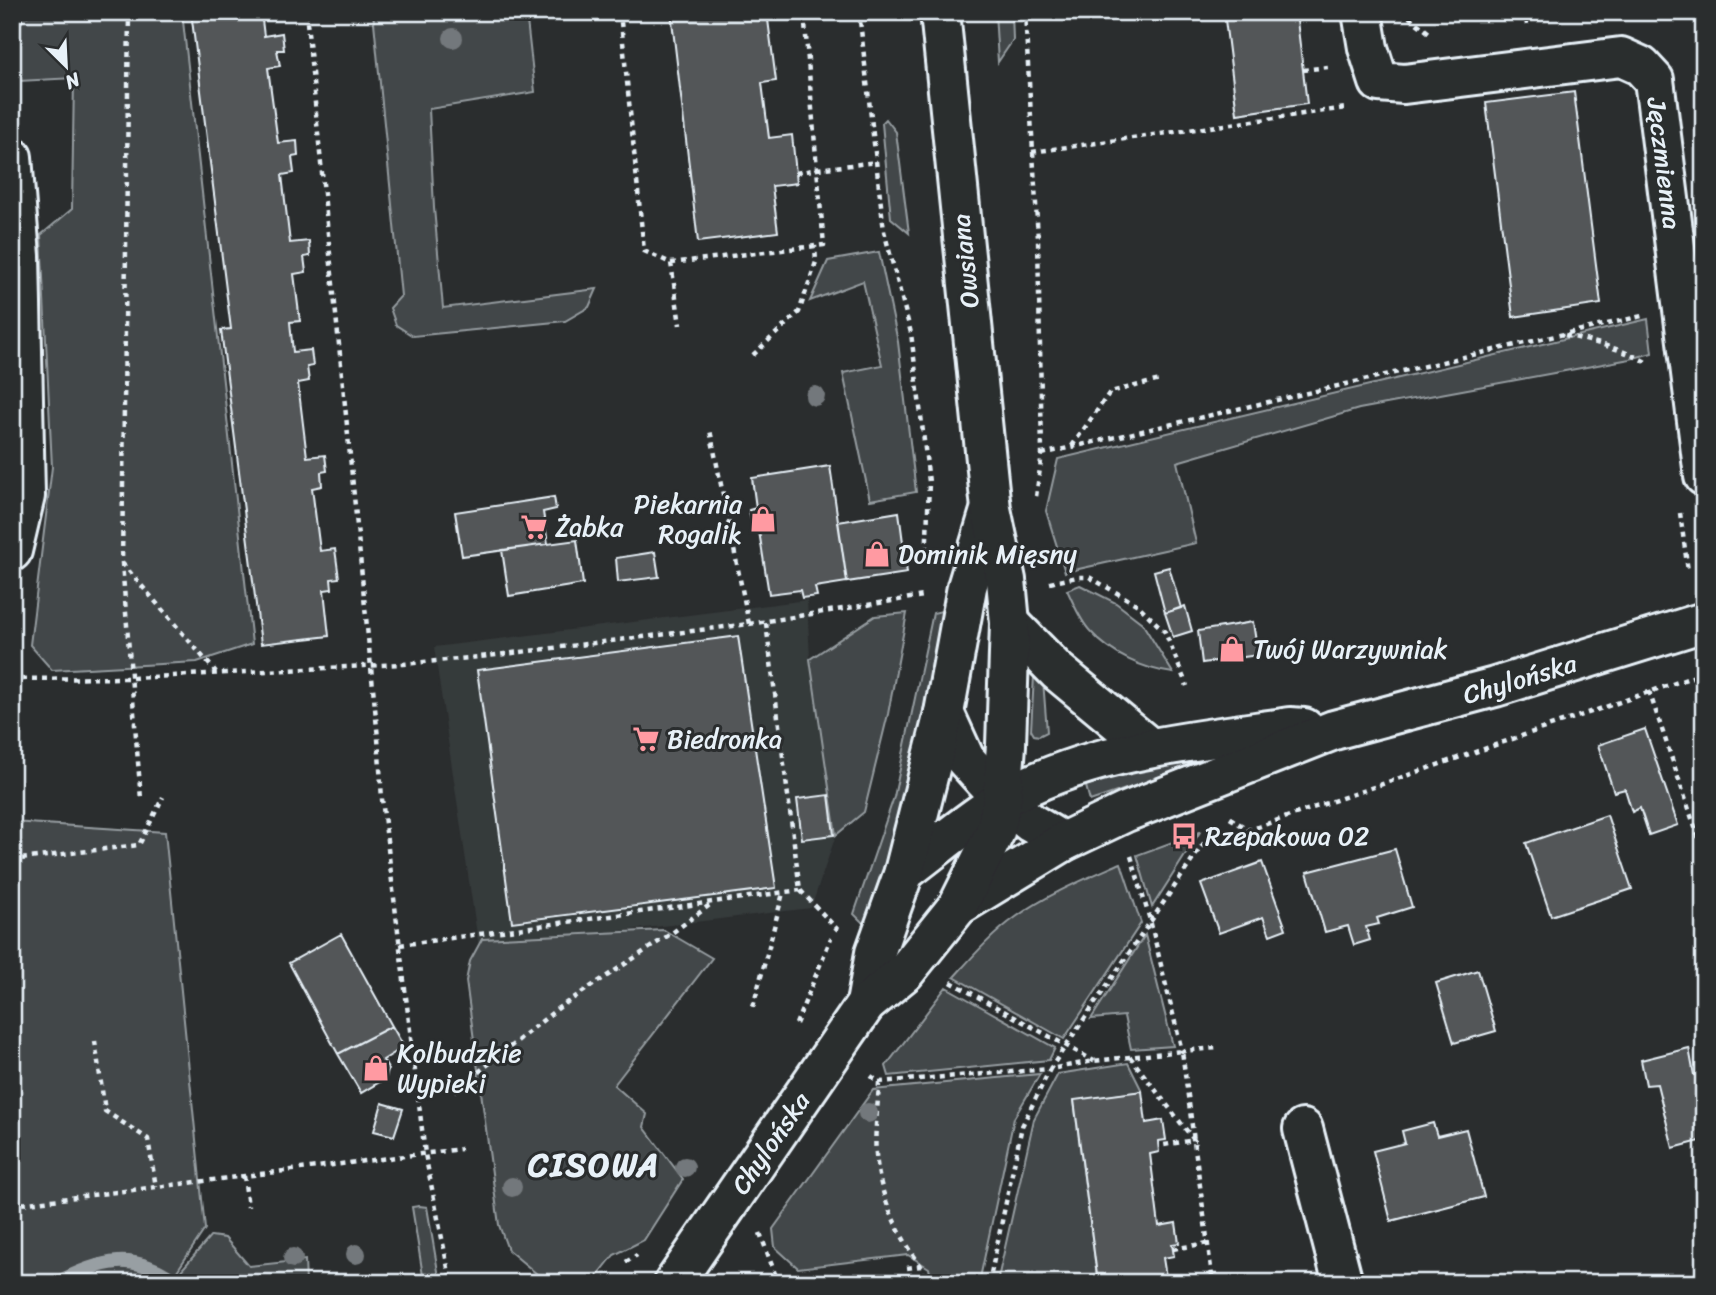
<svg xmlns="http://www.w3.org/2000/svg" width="1716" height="1295" font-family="Sriracha,sans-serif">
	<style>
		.built { fill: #363a3b }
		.green { fill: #424648; stroke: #959ca0; stroke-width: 2 }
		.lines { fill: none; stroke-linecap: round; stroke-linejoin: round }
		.stream { stroke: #989fa3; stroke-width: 14 }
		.building { fill: #535759; stroke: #e8f1f8; stroke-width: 2 }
		.minor-casing { stroke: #e8f1f8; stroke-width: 44 }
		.path { stroke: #e8f1f8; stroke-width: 4.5; stroke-dasharray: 5 5; stroke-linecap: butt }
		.minor { stroke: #2a2d2e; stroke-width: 38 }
		.tree { fill: #73787b }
		.labels { text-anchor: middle; stroke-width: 6; stroke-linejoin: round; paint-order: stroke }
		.street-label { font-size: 26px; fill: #e8f1f8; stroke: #2a2d2e }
		.poi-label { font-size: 26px; fill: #e8f1f8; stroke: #2a2d2e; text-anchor: start }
		.district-label { font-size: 33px; font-weight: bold; letter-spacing: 2px; fill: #e8f1f8; stroke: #2a2d2e }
	</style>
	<rect width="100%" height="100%" fill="#2a2d2e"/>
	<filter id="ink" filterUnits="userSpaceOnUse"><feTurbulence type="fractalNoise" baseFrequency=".0143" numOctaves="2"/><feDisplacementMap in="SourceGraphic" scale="14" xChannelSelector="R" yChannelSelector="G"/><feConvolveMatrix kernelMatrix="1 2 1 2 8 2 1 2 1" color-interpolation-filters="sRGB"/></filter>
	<g filter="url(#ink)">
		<path class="built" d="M 807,600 L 810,659 L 836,835 L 811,908 L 479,948 L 434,647 Z"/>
		<path class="green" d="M 13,12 L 182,12 L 252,644 L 197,662 L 52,670 L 30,645 L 52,467 L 41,235 L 72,209 L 74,78 L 19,81 Z
			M 373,12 L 526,12 L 535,92 L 429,109 L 434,208 L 443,308 L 597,289 L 589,307 L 565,321 L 413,336 L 396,325 L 390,308 L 401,296 Z
			M 995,12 L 1012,12 L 1013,40 L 998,62 Z
			M 886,119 L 896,132 L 909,233 L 891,218 L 882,123 Z
			M 879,252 L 898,342 L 916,492 L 870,500 L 843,373 L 882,365 L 863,281 L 810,301 L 828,261 Z
			M 1648,319 L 1652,353 L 1630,359 L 1359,409 L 1177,462 L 1196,543 L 1065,572 L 1046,511 L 1058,459 Z
			M 1080,585 L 1116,603 L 1142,623 L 1173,673 C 1143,669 1112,655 1091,632 C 1080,621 1074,604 1067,590 Z
			M 950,609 L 916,785 L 866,926 L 854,914 L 894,797 L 933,613 Z
			M 907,613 L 888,714 L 864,812 L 836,835 L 810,659 L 875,616 Z
			M 1035,658 L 1042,667 L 1047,732 L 1039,736 L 1034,735 L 1031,730 Z
			M 1279,734 L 1212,760 L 1090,801 L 1083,775 Z
			M 12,822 L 165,832 L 205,1229 L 169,1283 L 12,1283 Z
			M 1200,832 L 1152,907 L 1137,855 Z
			M 1121,863 L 1141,923 L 1064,1039 L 954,977 C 973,956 992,934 1016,917 C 1048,894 1085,879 1121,863 Z
			M 664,930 L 712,958 L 614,1085 L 647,1114 L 644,1127 L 683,1179 L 644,1240 L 614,1255 L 595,1279 L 566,1280 L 537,1274 L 508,1250 L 499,1225 L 466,981 L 470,961 L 482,939 Z
			M 1145,935 L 1173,1046 L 1131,1049 L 1124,1016 L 1091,1019 Z
			M 946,987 L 1055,1048 L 1049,1060 L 889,1076 L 886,1066 Z
			M 1128,1063 L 1142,1091 L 1074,1101 L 1098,1283 L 997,1283 L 1034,1119 L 1058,1074 Z
			M 1040,1074 L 1014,1118 L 979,1283 L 932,1283 L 929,1268 L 908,1255 L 798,1268 L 775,1247 L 773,1229 L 873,1090 Z
			M 419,1206 L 427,1207 L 439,1277 L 424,1282 L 412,1207 Z
			M 211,1236 L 225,1238 L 249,1266 L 305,1260 L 306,1283 L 187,1283 L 178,1274 Z"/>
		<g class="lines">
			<path class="stream" d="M 56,1283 C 104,1260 132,1250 178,1283"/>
		</g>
		<path class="building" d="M 191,12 L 261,12 L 264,36 L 282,33 L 284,50 L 277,50 L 280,66 L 268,68 L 278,143 L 297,141 L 298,156 L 292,157 L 294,173 L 282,175 L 290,243 L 309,241 L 310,256 L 304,257 L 306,272 L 294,274 L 300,321 L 290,322 L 293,352 L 311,350 L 313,366 L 307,367 L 309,381 L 298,383 L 307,457 L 325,455 L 327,471 L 321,472 L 322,486 L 312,488 L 320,551 L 335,549 L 339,578 L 331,579 L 332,589 L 324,590 L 329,636 L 261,644 L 221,330 L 231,329 Z
			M 671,12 L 767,12 L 776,81 L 762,83 L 769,138 L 792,135 L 797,183 L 772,186 L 778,232 L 698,242 Z
			M 1224,12 L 1296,12 L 1307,104 L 1237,114 Z
			M 1574,92 L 1601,304 L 1513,317 L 1486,103 Z
			M 830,466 L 847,582 L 815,587 L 817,596 L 802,598 L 800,590 L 769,594 L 758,525 L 752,526 L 749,510 L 756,508 L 752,478 Z
			M 554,497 L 556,509 L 543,512 L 548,544 L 462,556 L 455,512 Z
			M 899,512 L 907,573 L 847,582 L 838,522 Z
			M 577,540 L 583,584 L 509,596 L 502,550 Z
			M 655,552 L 659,577 L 618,582 L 616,558 Z
			M 1169,567 L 1181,608 L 1165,613 L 1154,571 Z
			M 1185,606 L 1192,631 L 1173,637 L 1165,613 Z
			M 1253,622 L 1258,655 L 1202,663 L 1198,631 Z
			M 738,636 L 776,888 L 512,922 L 477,670 Z
			M 1645,729 L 1678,825 L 1649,835 L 1640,808 L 1632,812 L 1625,789 L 1614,792 L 1598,745 Z
			M 829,795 L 834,835 L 802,839 L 797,799 Z
			M 1607,815 L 1632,889 L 1551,916 L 1526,843 Z
			M 1395,849 L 1412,907 L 1377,918 L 1379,924 L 1366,927 L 1370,940 L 1354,945 L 1348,926 L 1325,932 L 1307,872 Z
			M 1262,862 L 1286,929 L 1270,935 L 1263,917 L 1219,933 L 1201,884 Z
			M 341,934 L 392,1026 L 338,1054 L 289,963 Z
			M 1478,970 L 1496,1031 L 1454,1043 L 1436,983 Z
			M 392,1026 L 404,1047 L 383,1060 L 388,1069 L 386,1078 L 361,1093 L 338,1054 Z
			M 1689,1048 L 1694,1075 L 1704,1073 L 1704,1140 L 1673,1148 L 1657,1084 L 1646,1085 L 1641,1060 Z
			M 1142,1091 L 1146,1123 L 1163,1120 L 1166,1140 L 1158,1141 L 1159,1152 L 1150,1154 L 1159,1226 L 1176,1223 L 1179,1243 L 1172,1244 L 1174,1256 L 1163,1258 L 1167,1283 L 1098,1283 L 1074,1100 Z
			M 382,1103 L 403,1109 L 394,1136 L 374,1131 Z
			M 1433,1123 L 1437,1136 L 1466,1129 L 1484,1197 L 1391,1221 L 1373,1151 L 1405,1143 L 1402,1131 Z"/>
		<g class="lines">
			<g class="minor-casing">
				<g id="minor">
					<path id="s1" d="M 1362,12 L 1368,48 L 1379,82 L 1404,84 L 1621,57 L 1641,66 L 1654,80 L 1704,476"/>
					<path d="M 12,157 L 20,256 L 25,496 L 12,551"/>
					<path d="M 1010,623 L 1057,671 L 1150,748"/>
					<path d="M 944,713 L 965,759 L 1002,800 L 1031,823 L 1063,842"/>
					<path d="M 904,872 C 935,849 971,818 1003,799 C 1090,749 1193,742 1290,727 L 1304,728"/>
					<path id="s2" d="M 958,906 L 1063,842 L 1126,812 L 1334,730 L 1495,687 L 1704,622"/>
					<path d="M 866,1004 L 875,953 L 904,872 L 944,713 L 967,587 L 989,514"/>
					<path d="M 1303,1129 L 1343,1283"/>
					<path id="s3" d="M 674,1283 L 866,1004 L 905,972 L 958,906 L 995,832 L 1002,800 L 1006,745 L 1010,623 L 1006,580 L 991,509 L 940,12"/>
				</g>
			</g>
			<path class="path" d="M 129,12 L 122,563 L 141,799
				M 306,12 L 378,738 L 382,799 L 425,1154 L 451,1283
				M 620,12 L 644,251 L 671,263 L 680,325
				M 859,12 L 884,231 L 911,333 L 929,482 L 926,565
				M 1025,12 L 1038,239 L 1042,454 L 1036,497
				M 1525,12 L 1527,25
				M 1693,12 L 1704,18
				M 1409,17 L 1432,35
				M 1641,17 L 1677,12
				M 12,30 L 29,12
				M 1303,70 L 1328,67
				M 1032,152 L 1346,108
				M 796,173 L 817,169 L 804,12
				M 671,263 L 824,245 L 817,169 L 877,162
				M 1565,335 C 1593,342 1620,348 1646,362
				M 753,355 L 799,312 L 816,262 L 815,246
				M 1072,446 L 1110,392 L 1160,380
				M 1042,454 L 1642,316
				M 1680,513 L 1688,571
				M 122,563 L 216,672
				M 1050,583 L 1077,577 L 1089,577 L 1138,605 L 1165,632 L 1187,686
				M 766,623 L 800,890 L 838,930
				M 749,624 L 923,596
				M 12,679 L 131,678 L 403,664 L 480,657 L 749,624 L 710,430
				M 1649,691 L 1704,854
				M 1230,818 L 1249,830 L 1704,673
				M 1131,856 L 1150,920 L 1182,1051 L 1217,1048
				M 12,860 L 139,845 L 163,797
				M 400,945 L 800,890
				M 951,982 L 1094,1061
				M 753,1007 L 783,893
				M 796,1024 L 831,938
				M 95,1041 L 105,1111 L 148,1139 L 156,1187
				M 1130,1057 L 1194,1140 L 1158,1146
				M 871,1076 L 879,1082 C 878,1108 873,1137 877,1163 C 882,1202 899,1235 921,1266
				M 879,1082 L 1050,1069 L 1217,824
				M 455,1091 L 557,1009 L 672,933 L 711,904
				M 244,1176 L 248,1207
				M 12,1205 L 461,1149
				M 760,1233 L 778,1282
				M 1173,1249 L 1208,1243
				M 626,1262 L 637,1255
				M 907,1268 L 921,1266 L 924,1283
				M 989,1283 L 1022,1126 L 1050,1069 L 1094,1061 L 1182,1051 L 1213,1283"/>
			<use href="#minor" class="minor"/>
		</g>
		<g class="tree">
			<circle cx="453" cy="38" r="10"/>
			<circle cx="815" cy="396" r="10"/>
			<circle cx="868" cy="1113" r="10"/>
			<circle cx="685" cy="1167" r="10"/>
			<circle cx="512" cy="1187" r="10"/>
			<circle cx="356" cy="1254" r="10"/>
			<circle cx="293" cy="1258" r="10"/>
		</g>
	</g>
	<defs>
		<g id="shop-bare" transform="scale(2.1)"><path d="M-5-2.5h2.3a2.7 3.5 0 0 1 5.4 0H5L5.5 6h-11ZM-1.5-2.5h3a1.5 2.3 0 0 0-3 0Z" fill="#ff9aa2" stroke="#2a2d2e" stroke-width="2.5" paint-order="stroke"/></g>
		<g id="supermarket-bare" transform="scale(2.1)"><path d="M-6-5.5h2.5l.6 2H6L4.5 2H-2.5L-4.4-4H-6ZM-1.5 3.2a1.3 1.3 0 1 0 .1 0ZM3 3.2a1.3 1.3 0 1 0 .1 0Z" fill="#ff9aa2" stroke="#2a2d2e" stroke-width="2.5" paint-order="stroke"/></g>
		<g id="bus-bare" transform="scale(2.1)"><path d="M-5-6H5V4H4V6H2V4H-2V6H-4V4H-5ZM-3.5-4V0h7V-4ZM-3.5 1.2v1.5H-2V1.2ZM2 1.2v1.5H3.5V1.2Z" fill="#ff9aa2" stroke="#2a2d2e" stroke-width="2.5" paint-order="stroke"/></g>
	</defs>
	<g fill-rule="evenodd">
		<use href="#shop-bare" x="763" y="519"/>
		<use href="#supermarket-bare" x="534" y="527"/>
		<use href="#shop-bare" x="877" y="554"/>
		<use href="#shop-bare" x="1232" y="649"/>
		<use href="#supermarket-bare" x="646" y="739"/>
		<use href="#bus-bare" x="1184" y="836"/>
		<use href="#shop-bare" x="376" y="1068"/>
	</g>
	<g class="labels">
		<g class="street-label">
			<text dy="9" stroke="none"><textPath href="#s1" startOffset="441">Jęczmienna</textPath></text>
			<text transform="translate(965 261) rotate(-96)" y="9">Owsiana</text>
			<text dy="9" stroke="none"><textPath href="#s2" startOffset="609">Chylońska</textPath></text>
			<text dy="9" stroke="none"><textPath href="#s3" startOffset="170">Chylońska</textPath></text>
		</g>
		<g class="poi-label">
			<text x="742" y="513" text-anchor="end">Piekarnia<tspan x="742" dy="30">Rogalik</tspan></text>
			<text x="555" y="536">Żabka</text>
			<text x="898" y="563">Dominik Mięsny</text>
			<text x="1253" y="658">Twój Warzywniak</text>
			<text x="667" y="748">Biedronka</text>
			<text x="1205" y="845">Rzepakowa 02</text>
			<text x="397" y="1062">Kolbudzkie<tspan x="397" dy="30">Wypieki</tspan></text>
		</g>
		<g class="district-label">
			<text x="594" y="1176">CISOWA</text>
		</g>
	</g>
	<rect width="1716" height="1295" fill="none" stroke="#2a2d2e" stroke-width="42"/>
	<rect x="21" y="21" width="1674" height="1253" fill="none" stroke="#e8f1f8" stroke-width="2.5" filter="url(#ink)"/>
	<g transform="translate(66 66) rotate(156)" stroke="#2a2d2e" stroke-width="5" paint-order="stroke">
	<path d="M0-5L12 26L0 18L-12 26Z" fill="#e8f1f8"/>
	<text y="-10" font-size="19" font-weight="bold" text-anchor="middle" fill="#e8f1f8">N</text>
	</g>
</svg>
